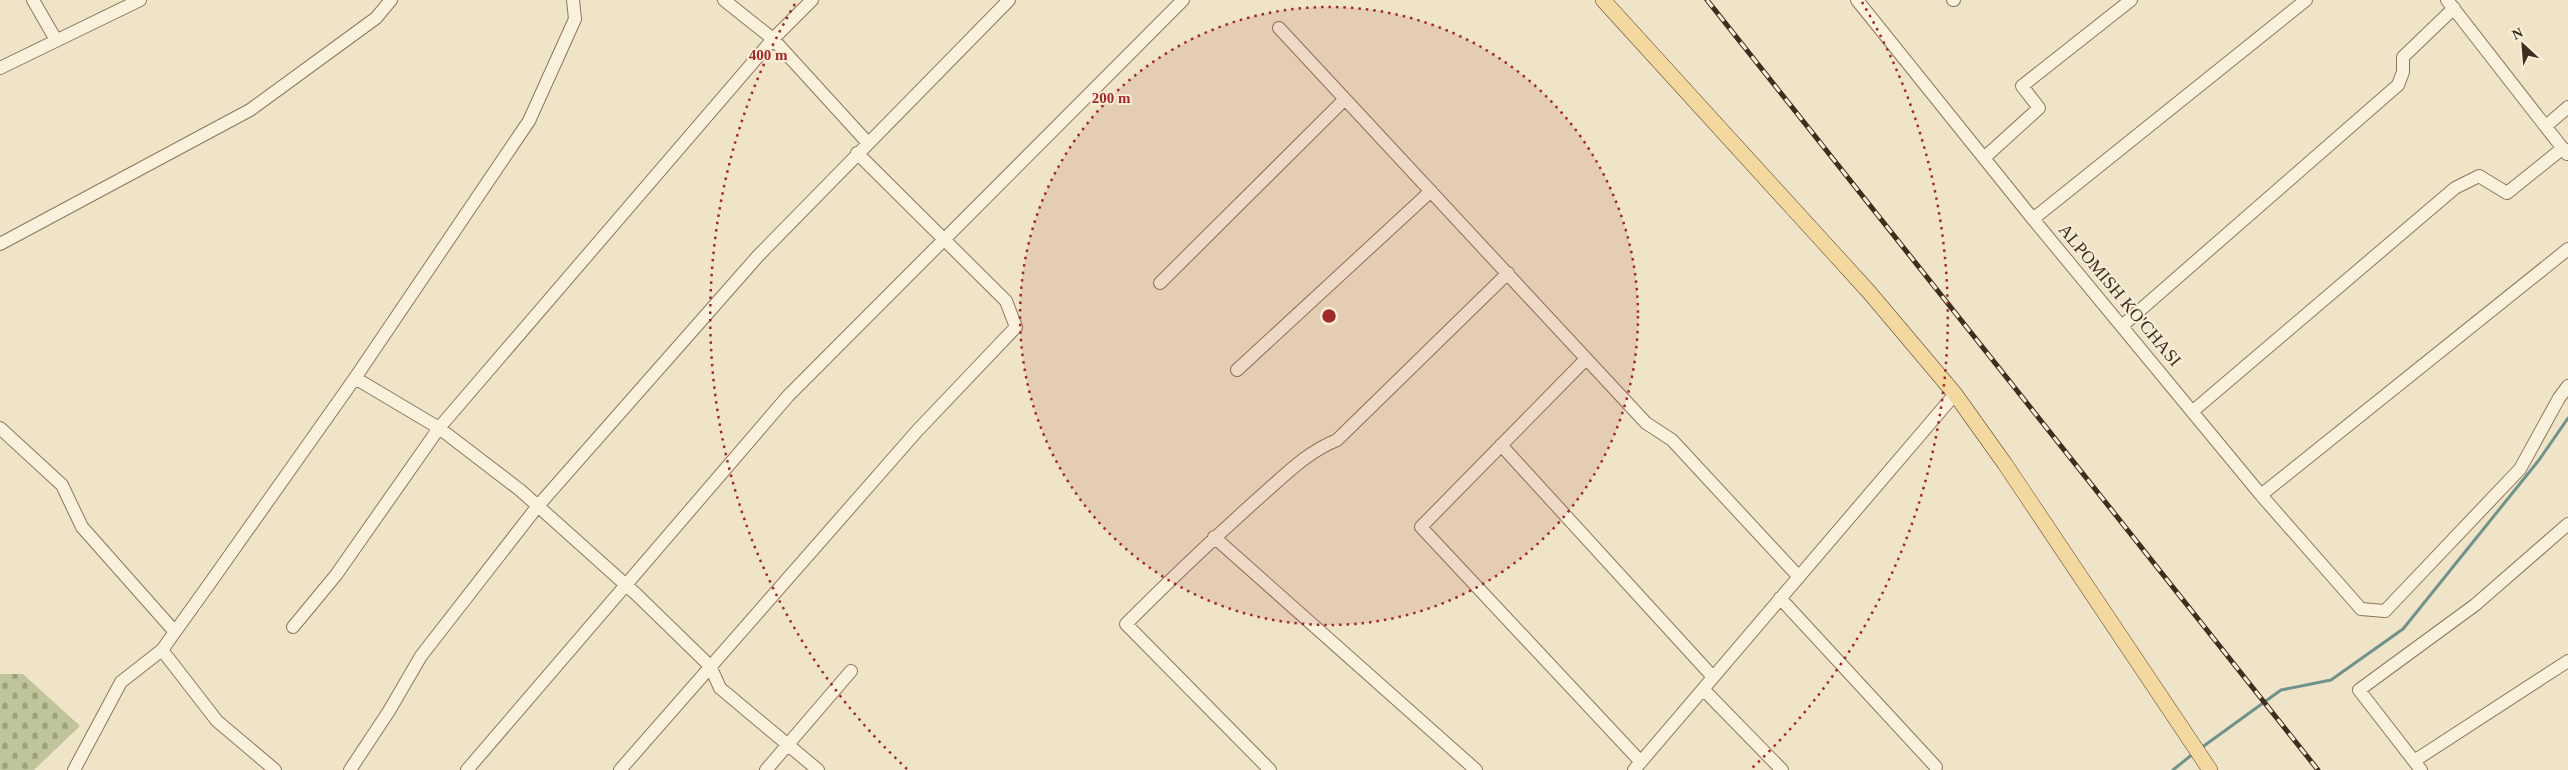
<svg xmlns="http://www.w3.org/2000/svg" width="2568" height="770" font-family="'Times New Roman',serif">
	<style>
		.cemetery { fill: url(#cemetery-stones) }
		.lines { fill: none; stroke-linecap: round; stroke-linejoin: round }
		.stream { stroke: #6f938a; stroke-width: 3 }
		.minor-casing { stroke: #8d765c; stroke-width: 14 }
		.major-casing { stroke: #5b4430; stroke-width: 16 }
		.minor { stroke: #faf1dc; stroke-width: 12 }
		.major { stroke: #f3d9a0; stroke-width: 15 }
		.rail-casing { stroke: #3d2e20; stroke-width: 5 }
		.rail { stroke: #f7eed8; stroke-width: 3; stroke-dasharray: 9; stroke-linecap: butt }
		.ring { fill: none; stroke: #9e2a2b; stroke-width: 2.5; stroke-dasharray: 2.5 5 }
		.labels { text-anchor: middle; stroke-width: 4; stroke-linejoin: round; paint-order: stroke }
		.street-label { font-size: 18px; fill: #3d2e20; stroke: #f7eed8 }
		.centre { fill: #9e2a2b; stroke: #f7eed8; stroke-width: 2.5 }
		.ring-label { font-size: 15px; text-anchor: middle; font-weight: bold; fill: #9e2a2b; stroke: #f7eed8; stroke-width: 4; stroke-linejoin: round; paint-order: stroke }
	</style>
	<defs>
		<pattern id="cemetery-stones" width="16" height="16" patternUnits="userSpaceOnUse" patternTransform="scale(1.25)"><rect width="16" height="16" fill="#bfc49a"/><path d="M2 7V4a2 2 0 0 1 4 0v3zM10 15v-3a2 2 0 0 1 4 0v3z" fill="#9ca07d"/></pattern>
	</defs>
	<rect width="100%" height="100%" fill="#f0e4c8"/>
	<path class="cemetery" d="M 0,674 L 23,674 L 80,726 L 34,770 L 0,770 Z"/>
	<g class="lines">
		<path class="stream" d="M 2201,748 L 2281,690 L 2331,680 L 2403,629 L 2539,460 L 2568,418
			M 2173,770 L 2194,753"/>
		<g class="minor-casing">
			<path id="minor" d="M 33,0 L 56,40
				M 724,0 L 773,39 L 867,142
				M 1857,0 L 2033,219 L 2261,495 L 2361,609 L 2385,611 L 2520,469 L 2559,398 L 2568,386
				M 1953,0 L 1954,0
				M 2447,0 L 2567,154
				M 1279,28 L 1646,423 L 1672,440 L 1799,577
				M 0,68 L 140,0
				M 2546,126 L 2568,107
				M 1984,158 L 2039,108 L 2022,86 L 2131,0
				M 2033,219 L 2306,0
				M 0,244 L 250,110 L 376,18 L 391,0
				M 1160,283 L 1345,99
				M 2123,325 L 2398,85 L 2403,72 L 2403,57 L 2454,8
				M 1586,359 L 1421,527 L 1641,762
				M 1237,370 L 1431,191
				M 355,378 L 439,428 L 520,490 L 636,594 L 710,666 L 720,688 L 818,770
				M 2193,411 L 2455,188 L 2479,176 L 2507,193 L 2563,148
				M 0,428 L 62,485 L 82,527 L 175,632
				M 1501,445 L 1713,677
				M 2261,495 L 2568,249
				M 1214,537 L 1476,770
				M 1780,598 L 1936,767
				M 293,627 L 336,575 L 439,428 L 773,39 L 812,0
				M 162,650 L 217,721 L 275,770
				M 1703,689 L 1782,770
				M 2414,761 L 2568,661
				M 74,770 L 121,682 L 162,650 L 210,583 L 355,378 L 529,121 L 575,19 L 573,0
				M 350,770 L 389,711 L 421,656 L 537,507 L 758,256 L 1009,0
				M 467,770 L 788,396 L 1183,0
				M 620,770 L 917,431 L 1016,327 L 1006,301 L 857,153
				M 766,770 L 851,671
				M 1270,770 L 1126,624 C 1170,580 1215,537 1261,496 C 1285,475 1307,452 1337,440 L 1508,273
				M 1634,770 L 1955,394
				M 2421,770 L 2359,690 L 2475,605 L 2568,524"/>
		</g>
		<g class="major-casing">
			<path id="major" d="M 1603,0 L 1869,292 L 1955,394 L 2005,464 L 2210,770"/>
		</g>
		<use href="#minor" class="minor"/>
		<use href="#major" class="major"/>
		<g class="rail-casing">
			<path id="rail" d="M 1707,0 L 2318,770"/>
		</g>
		<use href="#rail" class="rail"/>
	</g>
	<circle cx="1329" cy="316" r="309" fill="#9e2a2b" fill-opacity=".12"/>
	<g class="ring">
		<circle cx="1329" cy="316" r="309"/>
		<path d="M907 769A619 619 0 0 1 796 2M1862 2A619 619 0 0 1 1751 769"/>
	</g>
	<g class="labels">
		<g class="street-label">
			<text transform="translate(2120 295) rotate(50)" y="6">ALPOMISH KO'CHASI</text>
		</g>
	</g>
	<circle cx="1329" cy="316" r="8" class="centre"/>
	<g class="ring-label">
		<text x="768" y="60">400 m</text>
		<text x="1111" y="103">200 m</text>
	</g>
	<g transform="translate(2523 45) rotate(334)" stroke="#f7eed8" stroke-width="4" paint-order="stroke">
	<path d="M0-4L9 19L0 12L-9 19Z" fill="#3d2e20"/>
	<text y="-8" font-size="14" font-weight="bold" text-anchor="middle" fill="#3d2e20">N</text>
	</g>
</svg>
